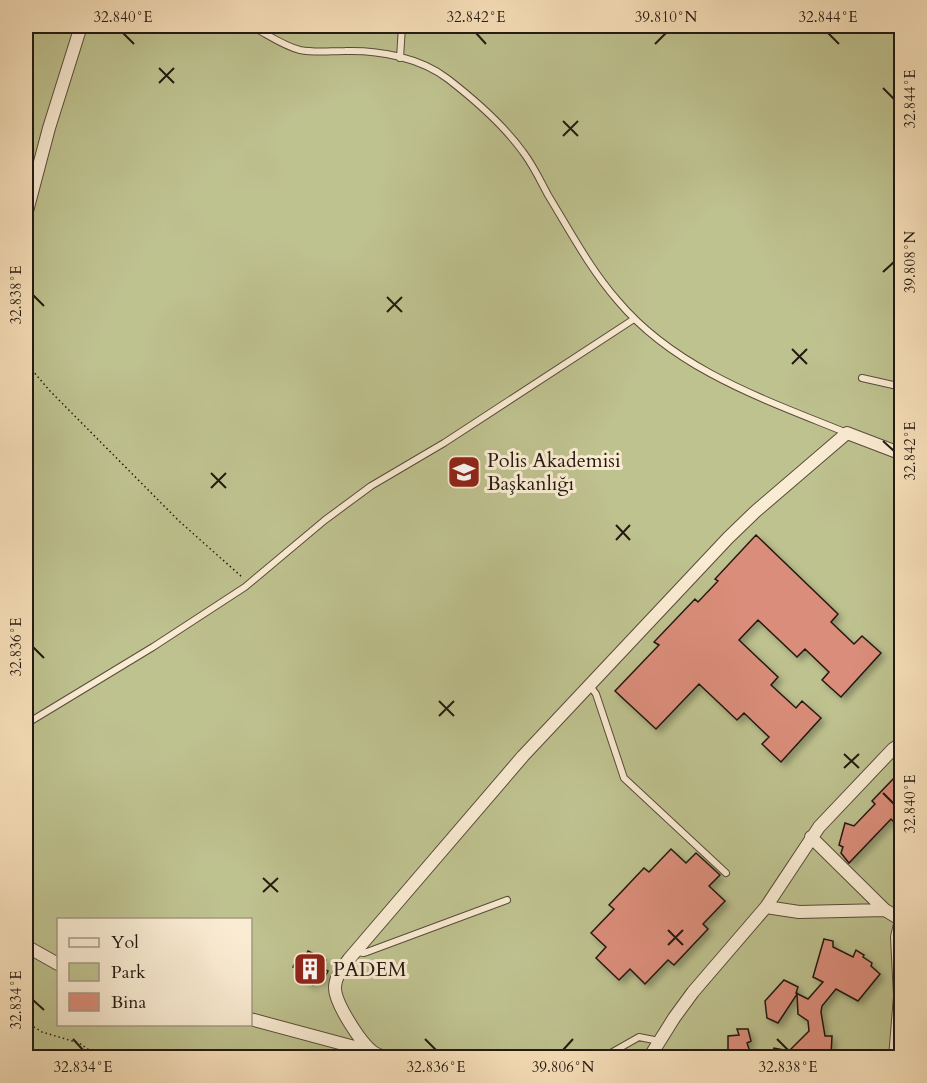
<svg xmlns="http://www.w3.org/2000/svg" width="927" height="1083" font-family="Cardo,serif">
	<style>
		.green { fill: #bec28f; stroke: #706e50; stroke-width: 1.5; fill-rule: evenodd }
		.building { fill: #da8d7a; stroke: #231911; stroke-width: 1.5; filter: url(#shadow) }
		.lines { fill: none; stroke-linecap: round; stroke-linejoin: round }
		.lane-casing { stroke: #584b3c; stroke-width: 8 }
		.street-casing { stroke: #584b3c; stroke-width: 14 }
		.path { stroke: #231911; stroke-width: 1.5; stroke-dasharray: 1.5 3; stroke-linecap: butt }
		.lane { stroke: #faecd3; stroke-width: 6 }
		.street { stroke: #faecd3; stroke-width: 12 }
		.ticks { fill: none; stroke: #231911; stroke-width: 2 }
		.labels { text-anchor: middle; stroke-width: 6; stroke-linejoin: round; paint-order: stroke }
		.poi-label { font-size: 20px; fill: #231911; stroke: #faecd3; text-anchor: start }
		.neatline { fill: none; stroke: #231911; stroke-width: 2 }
		.ticks-label { font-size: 15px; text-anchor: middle; fill: #231911 }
	</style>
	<defs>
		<filter id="shadow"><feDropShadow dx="4" dy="4" stdDeviation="3" flood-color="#0004"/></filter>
	</defs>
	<rect width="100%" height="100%" fill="#f8e1bb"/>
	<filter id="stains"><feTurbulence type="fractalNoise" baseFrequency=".00333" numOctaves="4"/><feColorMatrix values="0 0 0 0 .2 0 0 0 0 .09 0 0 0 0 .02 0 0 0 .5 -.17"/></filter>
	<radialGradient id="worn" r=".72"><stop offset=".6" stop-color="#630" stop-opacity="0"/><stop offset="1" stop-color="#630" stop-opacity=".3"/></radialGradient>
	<path class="green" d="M 26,26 L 901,26 L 901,1057 L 26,1057 ZM 58,920 L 250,920 L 250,1024 L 58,1024 Z"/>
	<path class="building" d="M 756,535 L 838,614 L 831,622 L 854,644 L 862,636 L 881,653 L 841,697 L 822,680 L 829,672 L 805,649 L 797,657 L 758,620 L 739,640 L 778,677 L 771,685 L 796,708 L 802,701 L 821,718 L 781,762 L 762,744 L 769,737 L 744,713 L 737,720 L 699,684 L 656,729 L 615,691 L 659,645 L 654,642 L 695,599 L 698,602 L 718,581 L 715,579 Z
		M 894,778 L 902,785 L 902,830 L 891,819 L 849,863 L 841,853 L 843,847 L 839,845 L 845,823 L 854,826 L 875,804 L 872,801 Z
		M 671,849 L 686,863 L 696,853 L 720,875 L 709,886 L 725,901 L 703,924 L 708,929 L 674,965 L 668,960 L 645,984 L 630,969 L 619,980 L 596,958 L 606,947 L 591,933 L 614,909 L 609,905 L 644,868 L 649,872 Z
		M 824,939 L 833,941 L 833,947 L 853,957 L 856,950 L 864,955 L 863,957 L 872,963 L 871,966 L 880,974 L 858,1001 L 836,989 L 822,1006 L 821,1012 L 825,1036 L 832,1036 L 831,1055 L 824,1055 L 824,1058 L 771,1058 L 774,1048 L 789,1051 L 809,1031 L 808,1021 L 798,1014 L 797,994 L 778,1023 L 767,1018 L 765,1001 L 784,980 L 798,987 L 796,993 L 808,999 L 823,982 L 813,977 Z
		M 308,951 L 326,960 L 322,968 L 328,971 L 322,982 L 316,979 L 313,985 L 295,976 L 299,970 L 293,967 L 299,955 L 305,958 Z
		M 737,1029 L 748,1029 L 751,1041 L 747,1043 L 752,1058 L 728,1058 L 728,1036 L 739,1035 Z"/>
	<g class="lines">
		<g class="lane-casing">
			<path id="lane" d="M 251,26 C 267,34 283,46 300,50 C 315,53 330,51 345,51 C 380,50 421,58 448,79 C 475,100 503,124 523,152 C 533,165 540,180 548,195 C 570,231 590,269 618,301 C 676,370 766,400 847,433
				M 400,58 L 402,26
				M 862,378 L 902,387
				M 590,686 L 596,694 L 624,778 L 726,873
				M 26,724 L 153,647 L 245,587 L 325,520 L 371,486 L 444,443 L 634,319
				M 356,951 L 363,953 L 367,952 L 507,900
				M 602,1058 L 639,1037 L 659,1041"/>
		</g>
		<g class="street-casing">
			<path id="street" d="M 26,215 L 49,128 L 81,26
				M 811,837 L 885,910 L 900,919
				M 766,907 L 799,912 L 885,910
				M 26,946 L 58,964
				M 250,1019 L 373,1052
				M 386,1058 C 382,1056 376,1054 373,1052 C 360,1042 335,1003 335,988 C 335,977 343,967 349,959 L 523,756 L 728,538 L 756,511 L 847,433 L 902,454
				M 649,1058 L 674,1018 L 693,992 L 766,907 L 819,827 L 893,749 L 902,743
				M 895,1058 L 900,996 L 897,937 L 902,916"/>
		</g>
		<path class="path" d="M 26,363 L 50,391 L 179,521 L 242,577
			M 26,1022 L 42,1032 L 79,1043 L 101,1058
			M 26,1037 L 34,1029"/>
		<use href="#lane" class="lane"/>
		<use href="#street" class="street"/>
	</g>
	<path class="ticks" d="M 123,33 L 134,44M 476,33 L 486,44M 828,33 L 839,44M 655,44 L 666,33M 159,68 L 174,83M 159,83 L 174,68M 883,88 L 894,99M 563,121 L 578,136M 563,136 L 578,121M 883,272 L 894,262M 33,295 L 44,306M 387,297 L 402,312M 387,312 L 402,297M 792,349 L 807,364M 792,364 L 807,349M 883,441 L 894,451M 211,473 L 226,488M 211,488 L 226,473M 616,525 L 630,540M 616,540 L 630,525M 33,647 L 44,658M 439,701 L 454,716M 439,716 L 454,701M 844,754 L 859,768M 844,768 L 859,754M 883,793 L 894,804M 263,878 L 278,892M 263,892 L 278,878M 668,930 L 683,945M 668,945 L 683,930M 33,1000 L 44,1010M 73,1039 L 83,1050M 425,1039 L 436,1050M 777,1039 L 788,1050M 563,1050 L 573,1039"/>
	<defs>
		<g id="university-square" transform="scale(1.725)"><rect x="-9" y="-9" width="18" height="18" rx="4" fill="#8f2418" stroke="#faecd3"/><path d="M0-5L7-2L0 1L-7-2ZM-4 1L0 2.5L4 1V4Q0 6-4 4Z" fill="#fff"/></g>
		<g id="building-square" transform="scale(1.725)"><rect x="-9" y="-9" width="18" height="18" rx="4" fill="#8f2418" stroke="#faecd3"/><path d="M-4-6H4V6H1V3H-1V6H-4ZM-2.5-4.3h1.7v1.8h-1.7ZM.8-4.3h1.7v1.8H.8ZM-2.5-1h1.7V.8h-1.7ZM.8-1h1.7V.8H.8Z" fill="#fff"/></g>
	</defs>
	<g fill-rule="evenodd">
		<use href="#university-square" x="464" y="472"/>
		<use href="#building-square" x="310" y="969"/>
	</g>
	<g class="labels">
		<g class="poi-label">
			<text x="487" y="467">Polis Akademisi<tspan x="487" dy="23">Başkanlığı</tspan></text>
			<text x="333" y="976">PADEM</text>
		</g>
	</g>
	<rect width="927" height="1083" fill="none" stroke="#f8e1bb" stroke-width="66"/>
	<rect x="57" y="918" width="195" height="108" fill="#faecd3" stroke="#a49885" stroke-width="1.5"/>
	<rect x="69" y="938" width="30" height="9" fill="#faecd3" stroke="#a49885" stroke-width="1.5"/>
	<text x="111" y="948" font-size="18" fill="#231911">Yol</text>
	<rect x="69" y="963" width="30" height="18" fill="#bec28f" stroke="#a49885" stroke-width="1.5"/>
	<text x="111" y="978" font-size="18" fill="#231911">Park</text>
	<rect x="69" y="993" width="30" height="18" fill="#da8d7a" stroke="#a49885" stroke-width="1.5"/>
	<text x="111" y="1008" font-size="18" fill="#231911">Bina</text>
	<rect x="33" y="33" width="861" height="1017" class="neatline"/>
	<g class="ticks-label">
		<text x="123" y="22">32.840°E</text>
		<text x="476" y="22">32.842°E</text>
		<text x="666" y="22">39.810°N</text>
		<text x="828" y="22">32.844°E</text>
		<text transform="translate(910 99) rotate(-90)" y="5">32.844°E</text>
		<text transform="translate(910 262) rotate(-90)" y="5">39.808°N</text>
		<text transform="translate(16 295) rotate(-90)" y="5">32.838°E</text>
		<text transform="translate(910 451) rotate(-90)" y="5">32.842°E</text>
		<text transform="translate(16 647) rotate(-90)" y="5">32.836°E</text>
		<text transform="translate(910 804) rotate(-90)" y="5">32.840°E</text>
		<text transform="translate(16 1000) rotate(-90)" y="5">32.834°E</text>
		<text x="83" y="1072">32.834°E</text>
		<text x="436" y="1072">32.836°E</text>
		<text x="563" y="1072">39.806°N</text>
		<text x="788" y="1072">32.838°E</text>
	</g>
	<rect width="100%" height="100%" filter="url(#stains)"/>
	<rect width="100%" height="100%" fill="url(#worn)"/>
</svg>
